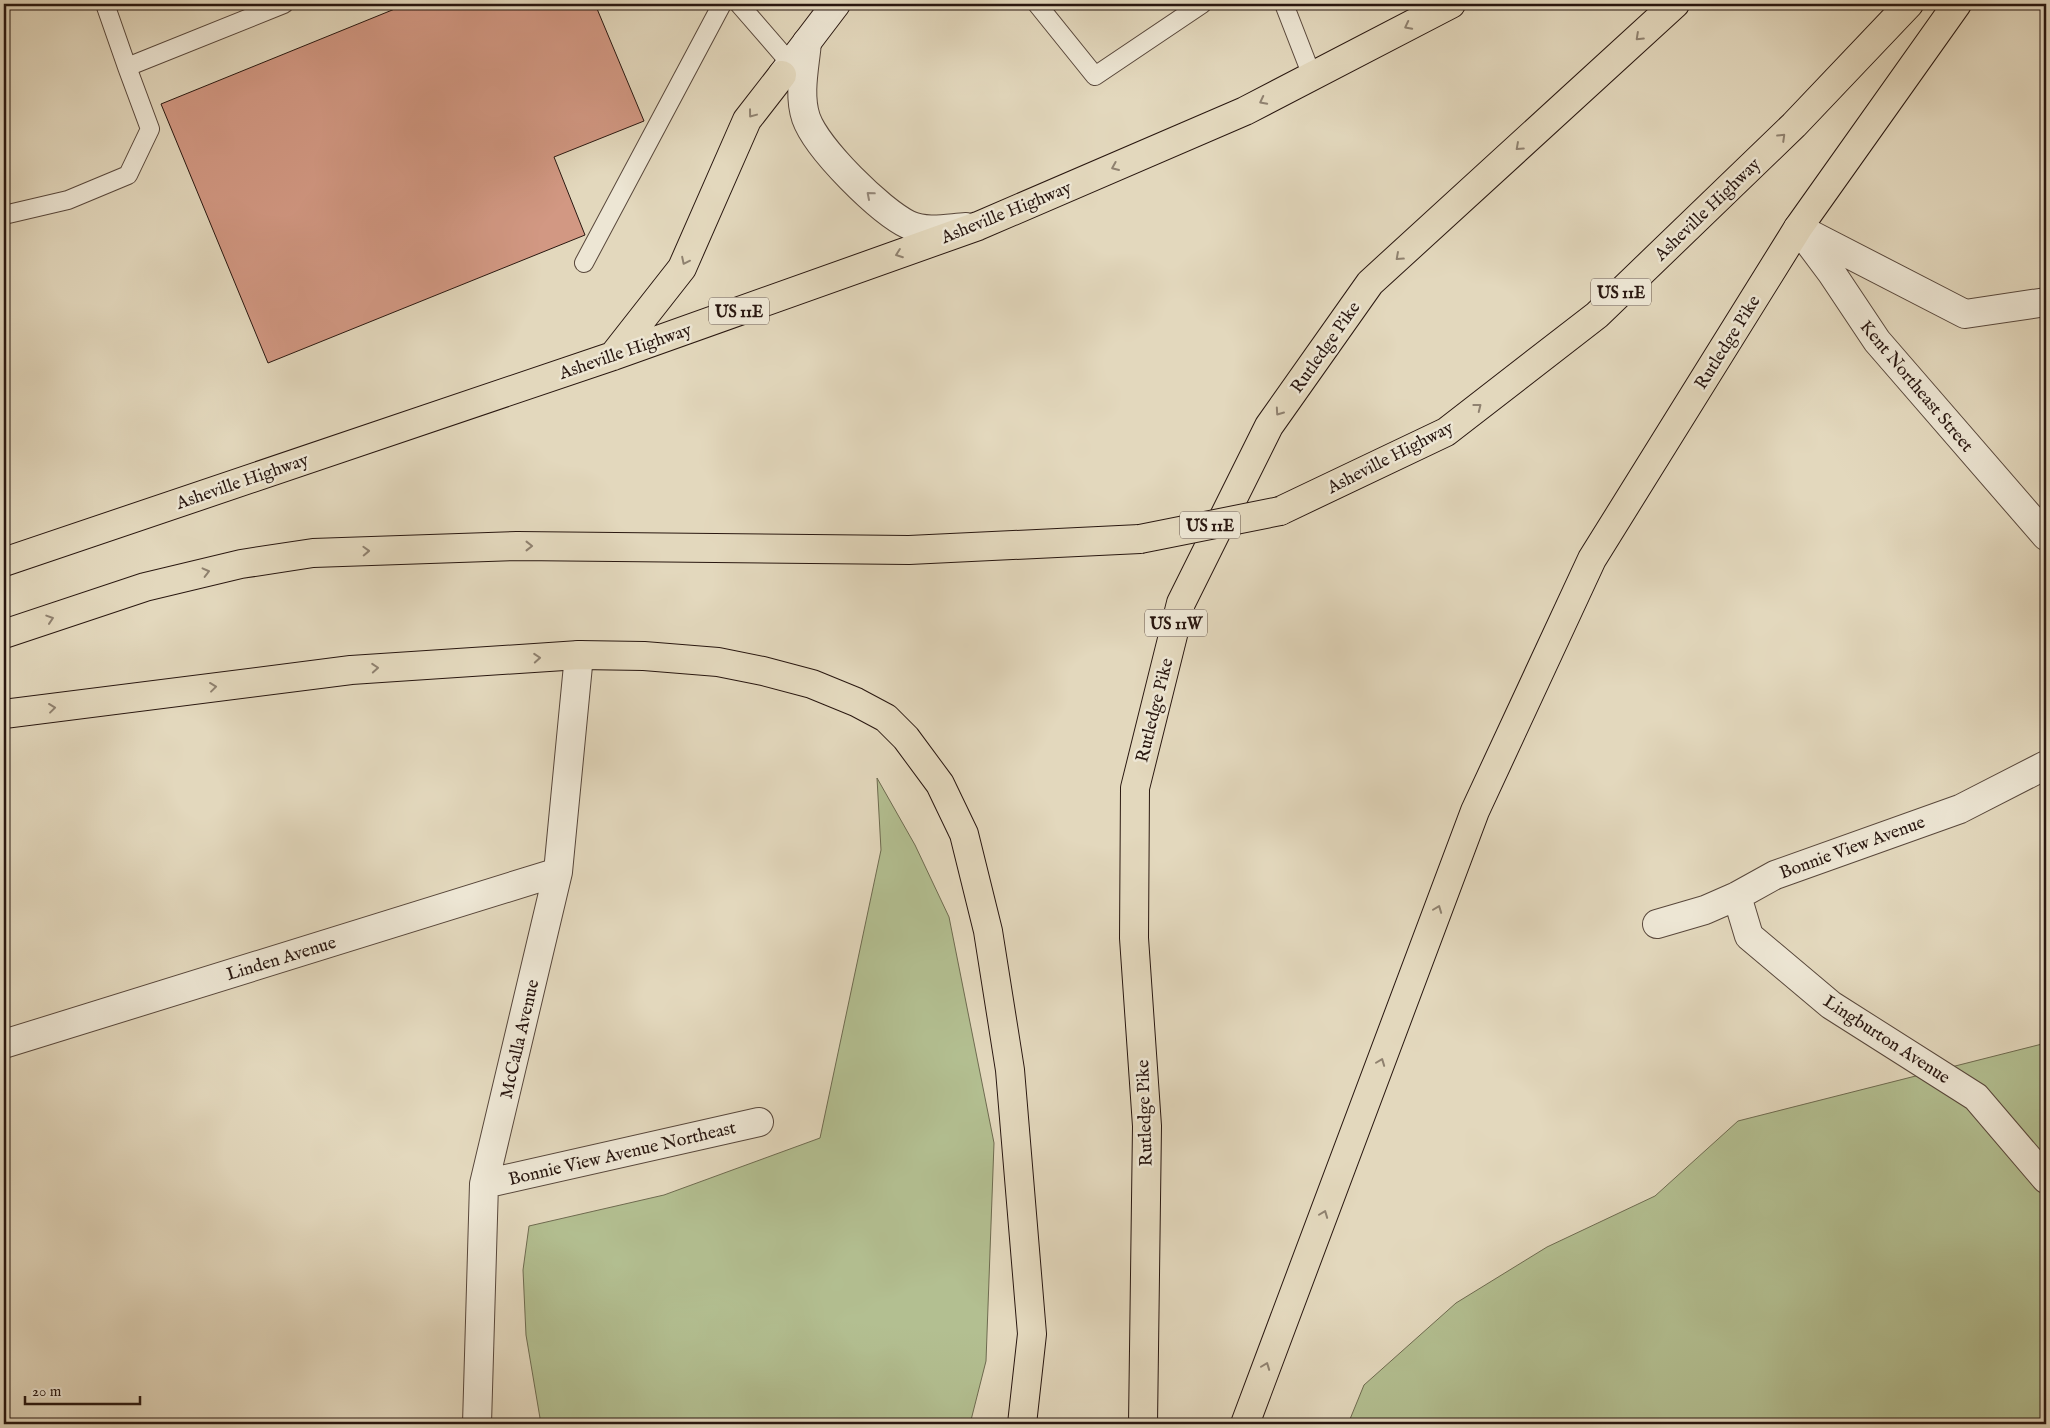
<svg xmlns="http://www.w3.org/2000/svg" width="2050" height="1428" font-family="'IM FELL English',serif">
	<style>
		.green { fill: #b3bf91; stroke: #6e6b50 }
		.building { fill: #d29883; stroke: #291710 }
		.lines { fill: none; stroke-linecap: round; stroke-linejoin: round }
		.service-casing { stroke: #58473b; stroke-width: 20 }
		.minor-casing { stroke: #58473b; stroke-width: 30 }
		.tertiary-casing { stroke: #58473b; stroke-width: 30 }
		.secondary-casing { stroke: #291710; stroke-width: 30 }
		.primary-casing { stroke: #291710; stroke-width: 30 }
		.service { stroke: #ede6d4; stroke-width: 18 }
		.minor { stroke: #ede6d4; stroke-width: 28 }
		.tertiary { stroke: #ede6d4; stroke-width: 28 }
		.secondary { stroke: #ede6d4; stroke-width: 28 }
		.primary { stroke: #e3d8bd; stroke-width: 28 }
		.primary-bridge-casing { stroke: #291710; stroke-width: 30; stroke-linecap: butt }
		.primary-bridge { stroke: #e3d8bd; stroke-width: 28 }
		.oneway { stroke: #8f816f }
		.oneway2 { stroke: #95897c }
		.labels { text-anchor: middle; stroke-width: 5; stroke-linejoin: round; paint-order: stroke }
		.shield { fill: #ede6d4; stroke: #64554b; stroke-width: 1 }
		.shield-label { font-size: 16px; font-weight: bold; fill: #291710 }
		.street-label { font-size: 18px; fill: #291710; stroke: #ede6d4 }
	</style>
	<rect width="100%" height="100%" fill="#e3d8bd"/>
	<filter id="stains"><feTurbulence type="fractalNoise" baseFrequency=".004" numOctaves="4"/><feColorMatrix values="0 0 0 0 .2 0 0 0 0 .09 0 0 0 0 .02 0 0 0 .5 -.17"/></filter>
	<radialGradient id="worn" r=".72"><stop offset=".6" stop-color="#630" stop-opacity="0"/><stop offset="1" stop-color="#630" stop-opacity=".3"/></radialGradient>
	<path class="green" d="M 877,778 L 915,845 L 949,917 L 994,1143 L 986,1361 L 970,1424 L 541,1424 L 526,1335 L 523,1270 L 529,1226 L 664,1195 L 820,1138 L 881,850 Z
		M 2046,1043 L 2046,1424 L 1348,1424 L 1364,1385 L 1456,1303 L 1547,1247 L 1655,1196 L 1738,1121 Z"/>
	<path class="building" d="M 407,4 L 595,4 L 644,121 L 554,157 L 585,235 L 268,363 L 161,104 Z"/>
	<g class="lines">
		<g class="service-casing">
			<path id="service" d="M 105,4 L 127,67 L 284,4
				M 739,4 L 791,64
				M 1037,4 L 1095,76 L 1202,4
				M 1284,4 L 1312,76
				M 4,215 L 68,200 L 128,175 L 150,129 L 127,67
				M 584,263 L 722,4"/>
		</g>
		<g class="minor-casing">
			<path id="minor" d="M 1798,228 L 1831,272 L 1877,341 L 2046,536
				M 1804,231 L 1965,314 L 2046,302
				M 1737,896 L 1749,936 L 1831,1005 L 1976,1097 L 2046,1179
				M 1657,924 L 1705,910 L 1737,896 L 1775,875 L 1960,809 L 2046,765
				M 4,1044 L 558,872
				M 484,1184 L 759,1122
				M 477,1424 L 484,1184 L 558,872 L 579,655"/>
		</g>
		<g class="tertiary-casing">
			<path id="tertiary" d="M 807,42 C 805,66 798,94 806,118 C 817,149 880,211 909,225 C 927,233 948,228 966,227"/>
		</g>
		<g class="secondary-casing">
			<path id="secondary" d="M 782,75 L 836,4"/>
		</g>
		<g class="primary-casing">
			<path id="primary" d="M 613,356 L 682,268 L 747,120 L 782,75
				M 1280,511 L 1446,432 L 1597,315 L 1794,125 L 1909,4
				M 4,562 L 613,356 L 978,226 L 1245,111 L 1451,4
				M 4,634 L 145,587 L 241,564 L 313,553 L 517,546 L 909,550 L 1140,539
				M 4,714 L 351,670 L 579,655 L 644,656 L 718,662 L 763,671 L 812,684 L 856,702 L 886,718 L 906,738 L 940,784 L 964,834 L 988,931 L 1010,1070 L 1032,1334 L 1022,1424
				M 1143,1424 L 1147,1126 L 1134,938 L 1135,788 L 1181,603 L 1269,426 L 1370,283 L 1675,4
				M 1245,1424 L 1475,811 L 1592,559 L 1798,228 L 1957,4"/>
		</g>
		<use href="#service" class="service"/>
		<use href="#minor" class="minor"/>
		<use href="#tertiary" class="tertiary"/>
		<use href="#secondary" class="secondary"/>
		<use href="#primary" class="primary"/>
		<g class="primary-bridge-casing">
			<path id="primary-bridge" d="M 1140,539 L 1280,511"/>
		</g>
		<use href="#primary-bridge" class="primary-bridge"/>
	</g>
	<defs><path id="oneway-chevron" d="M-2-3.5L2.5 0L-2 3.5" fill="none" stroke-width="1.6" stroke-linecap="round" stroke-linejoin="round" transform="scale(1.25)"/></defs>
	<g class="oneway">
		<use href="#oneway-chevron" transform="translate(1408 26) rotate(153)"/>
		<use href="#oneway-chevron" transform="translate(1639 37) rotate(137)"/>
		<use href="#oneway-chevron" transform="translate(1263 101) rotate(153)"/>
		<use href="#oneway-chevron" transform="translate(752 114) rotate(127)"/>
		<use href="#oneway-chevron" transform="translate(1782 137) rotate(-44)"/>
		<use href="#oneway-chevron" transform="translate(1519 147) rotate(138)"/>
		<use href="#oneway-chevron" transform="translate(1115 167) rotate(157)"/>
		<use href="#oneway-chevron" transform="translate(899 254) rotate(160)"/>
		<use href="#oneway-chevron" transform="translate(1399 257) rotate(138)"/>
		<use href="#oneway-chevron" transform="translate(685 261) rotate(116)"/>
		<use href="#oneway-chevron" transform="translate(1478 407) rotate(-38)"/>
		<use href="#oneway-chevron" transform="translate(1279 412) rotate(125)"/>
		<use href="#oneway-chevron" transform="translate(529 546)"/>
		<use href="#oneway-chevron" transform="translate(366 551) rotate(-2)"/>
		<use href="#oneway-chevron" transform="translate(206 572) rotate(-14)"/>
		<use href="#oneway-chevron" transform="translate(50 619) rotate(-18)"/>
		<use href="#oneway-chevron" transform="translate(537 658) rotate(-4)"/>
		<use href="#oneway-chevron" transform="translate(375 668) rotate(-4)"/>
		<use href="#oneway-chevron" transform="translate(213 687) rotate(-7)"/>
		<use href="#oneway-chevron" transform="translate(52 708) rotate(-7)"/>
		<use href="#oneway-chevron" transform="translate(1438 909) rotate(-69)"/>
		<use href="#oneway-chevron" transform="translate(1381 1062) rotate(-69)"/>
		<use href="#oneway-chevron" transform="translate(1324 1214) rotate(-69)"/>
		<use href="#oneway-chevron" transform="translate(1266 1366) rotate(-69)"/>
	</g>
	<use class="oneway2" href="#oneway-chevron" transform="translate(870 195) rotate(-139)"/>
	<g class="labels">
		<g class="shield">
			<rect x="1591" y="278.5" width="60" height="27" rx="4"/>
			<rect x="709" y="297.5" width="60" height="27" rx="4"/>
			<rect x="1180" y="511.5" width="60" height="27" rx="4"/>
			<rect x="1145" y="609.5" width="62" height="27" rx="4"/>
		</g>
		<g class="shield-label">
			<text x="1621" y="298">US 11E</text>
			<text x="739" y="317">US 11E</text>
			<text x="1210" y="531">US 11E</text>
			<text x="1176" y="629">US 11W</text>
		</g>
		<g class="street-label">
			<text transform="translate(1707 209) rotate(-44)" y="6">Asheville Highway</text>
			<text transform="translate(1006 212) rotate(-22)" y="6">Asheville Highway</text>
			<text transform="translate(1727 342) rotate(-58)" y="6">Rutledge Pike</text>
			<text transform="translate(1325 347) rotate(-55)" y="6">Rutledge Pike</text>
			<text transform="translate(625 351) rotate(-19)" y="6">Asheville Highway</text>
			<text transform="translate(1917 386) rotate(50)" y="6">Kent Northeast Street</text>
			<text transform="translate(1390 457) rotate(-27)" y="6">Asheville Highway</text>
			<text transform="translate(242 481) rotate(-19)" y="6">Asheville Highway</text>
			<text transform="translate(1154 710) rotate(-76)" y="6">Rutledge Pike</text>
			<text transform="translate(1852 847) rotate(-20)" y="6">Bonnie View Avenue</text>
			<text transform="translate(281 958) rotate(-17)" y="6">Linden Avenue</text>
			<text transform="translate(519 1039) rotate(-77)" y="6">McCalla Avenue</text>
			<text transform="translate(1887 1039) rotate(33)" y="6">Lingburton Avenue</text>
			<text transform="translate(1144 1113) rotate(-92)" y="6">Rutledge Pike</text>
			<text transform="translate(622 1153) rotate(-13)" y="6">Bonnie View Avenue Northeast</text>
		</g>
	</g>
	<rect width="2050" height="1428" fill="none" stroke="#e3d8bd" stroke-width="20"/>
	<rect x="5" y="5" width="2040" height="1418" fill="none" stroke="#291710" stroke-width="2.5"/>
	<rect x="10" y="10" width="2030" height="1408" fill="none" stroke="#291710"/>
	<path d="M25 1396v8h115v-8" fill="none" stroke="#291710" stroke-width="2.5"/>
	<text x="32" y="1396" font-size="15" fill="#291710" stroke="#ede6d4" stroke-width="4" paint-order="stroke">20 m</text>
	<rect width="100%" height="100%" filter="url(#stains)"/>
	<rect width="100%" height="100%" fill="url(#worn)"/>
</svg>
